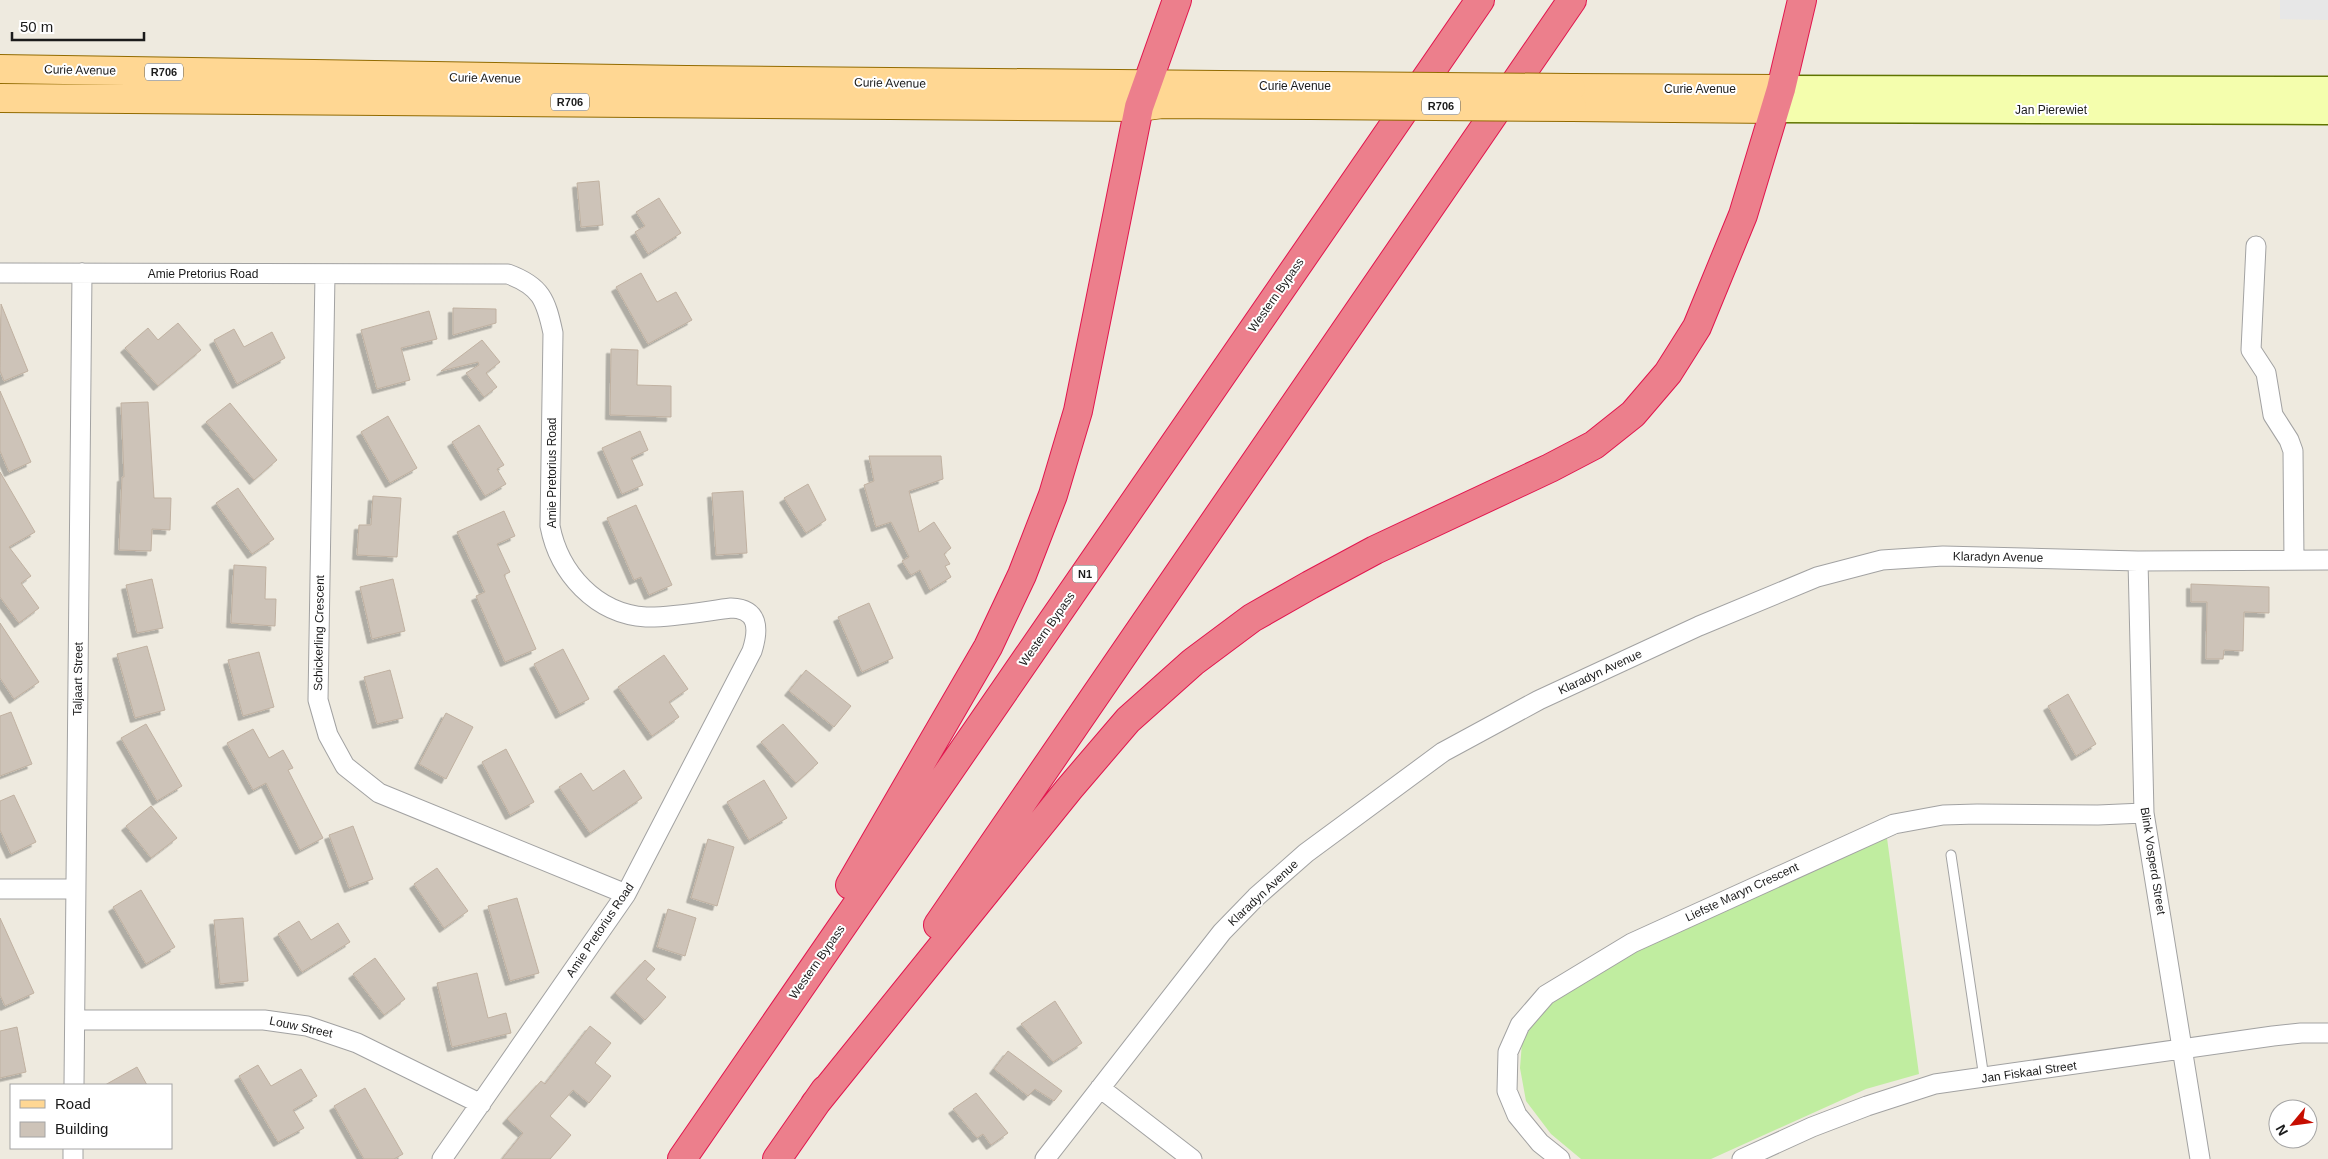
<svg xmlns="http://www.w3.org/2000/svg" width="2328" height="1159" font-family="Arial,sans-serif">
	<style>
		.grass { fill: #c0eda0 }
		.parking { fill: #e7e7e7 }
		.building { fill: #cdc3b8; stroke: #c0b1a1; filter: url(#shadow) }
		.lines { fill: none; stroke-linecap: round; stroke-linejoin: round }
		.service-casing { stroke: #a2a2a2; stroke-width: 11 }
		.minor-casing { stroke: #a2a2a2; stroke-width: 21 }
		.secondary-casing { stroke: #5f7400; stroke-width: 29 }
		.primary-casing { stroke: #926b00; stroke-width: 30 }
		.motorway-casing { stroke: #e1164e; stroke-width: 30 }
		.service { stroke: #fff; stroke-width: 9 }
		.minor { stroke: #fff; stroke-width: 19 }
		.secondary { stroke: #f4fead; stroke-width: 26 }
		.primary { stroke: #ffd793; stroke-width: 28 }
		.motorway { stroke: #ec7f8c; stroke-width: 28 }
		.primary-bridge-casing { stroke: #926b00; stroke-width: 30; stroke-linecap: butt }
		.primary-bridge { stroke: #ffd793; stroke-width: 28 }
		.labels { text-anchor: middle; stroke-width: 4; stroke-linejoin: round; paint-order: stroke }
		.shield { fill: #fff; stroke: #5f5f5f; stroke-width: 1 }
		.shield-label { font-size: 11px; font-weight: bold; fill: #1b1b1b }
		.street-label { font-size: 12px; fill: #1b1b1b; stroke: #fff }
	</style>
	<defs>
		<filter id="shadow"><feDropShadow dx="-4.5" dy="4.5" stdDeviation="0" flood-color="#0004"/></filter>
	</defs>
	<rect width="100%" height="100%" fill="#eeeadf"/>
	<path class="grass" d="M 1887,838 L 1919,1074 L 1866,1089 L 1711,1159 L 1581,1159 L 1551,1134 L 1526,1101 L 1520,1068 L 1522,1042 L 1537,1017 L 1565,992 L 1623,957 Z"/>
	<path class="parking" d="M 2280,0 L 2328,0 L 2328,20 L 2280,19 Z"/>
	<path class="building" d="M 599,181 L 603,225 L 581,227 L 577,183 Z
		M 659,198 L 681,233 L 648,254 L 635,232 L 645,226 L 636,212 Z
		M 641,273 L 657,302 L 676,292 L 692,320 L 648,344 L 616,287 Z
		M 1,304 L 28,371 L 4,381 L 0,371 Z
		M 453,308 L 496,309 L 496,323 L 453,335 Z
		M 429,311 L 437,339 L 401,348 L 410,380 L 377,389 L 361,330 Z
		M 178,323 L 201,350 L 158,386 L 125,348 L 148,328 L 158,340 Z
		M 234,329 L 244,347 L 272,332 L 285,358 L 237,384 L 214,340 Z
		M 482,340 L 500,362 L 486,373 L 497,387 L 484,397 L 466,373 L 479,365 L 478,362 L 441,371 Z
		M 611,349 L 638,350 L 637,385 L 671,386 L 671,417 L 610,415 Z
		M 0,391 L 31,462 L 9,472 L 0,451 Z
		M 148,402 L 154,498 L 171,498 L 170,530 L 152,529 L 151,551 L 119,550 L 122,477 L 124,477 L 121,403 Z
		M 230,403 L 277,460 L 254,480 L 206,422 Z
		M 388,416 L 417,468 L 390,483 L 361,432 Z
		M 479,425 L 504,465 L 497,469 L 506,484 L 485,496 L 452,442 Z
		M 640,431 L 648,450 L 631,458 L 643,485 L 622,494 L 602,448 Z
		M 869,456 L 941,456 L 943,479 L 909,491 L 919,532 L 934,522 L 951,548 L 944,554 L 950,564 L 945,566 L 951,577 L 930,590 L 920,570 L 911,575 L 902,561 L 909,557 L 891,522 L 876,527 L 864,485 L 874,481 Z
		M 0,472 L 35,532 L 9,547 L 31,576 L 21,583 L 39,608 L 19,623 L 0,597 Z
		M 808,484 L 826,520 L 806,533 L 784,498 Z
		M 238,488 L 274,539 L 252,554 L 216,503 Z
		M 743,491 L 747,553 L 716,555 L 712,493 Z
		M 373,496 L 401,498 L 397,557 L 357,555 L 359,525 L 371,525 Z
		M 636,505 L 672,585 L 649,595 L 641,577 L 634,580 L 607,518 Z
		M 504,511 L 515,536 L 497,544 L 510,572 L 504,575 L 536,649 L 505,662 L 476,596 L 485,592 L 457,532 Z
		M 234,565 L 266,567 L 265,599 L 276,599 L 275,626 L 231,623 Z
		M 152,579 L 163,628 L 137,633 L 126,585 Z
		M 393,579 L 405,631 L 372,639 L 360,587 Z
		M 2191,584 L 2269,587 L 2269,613 L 2244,612 L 2243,651 L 2224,650 L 2223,659 L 2206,659 L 2207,602 L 2191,602 Z
		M 869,603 L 893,658 L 862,672 L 838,617 Z
		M 0,623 L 39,682 L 14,699 L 0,678 Z
		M 147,646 L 165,710 L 135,718 L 117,654 Z
		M 563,649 L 589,699 L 560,714 L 534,664 Z
		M 259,652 L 274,707 L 243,716 L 228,660 Z
		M 664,655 L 688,689 L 669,702 L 679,717 L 652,736 L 618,687 Z
		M 390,670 L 403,718 L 377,724 L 364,677 Z
		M 806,670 L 851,706 L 834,727 L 789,691 Z
		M 2068,694 L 2096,744 L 2076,756 L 2048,706 Z
		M 11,712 L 32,764 L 0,776 L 0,716 Z
		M 446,713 L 473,727 L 446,779 L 419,764 Z
		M 146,724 L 182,786 L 157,801 L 121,738 Z
		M 783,724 L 818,763 L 796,783 L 761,742 Z
		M 253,729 L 269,758 L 283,750 L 293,768 L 288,770 L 323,838 L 300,850 L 266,783 L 253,790 L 227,743 Z
		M 506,749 L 534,802 L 510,815 L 482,762 Z
		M 624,770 L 642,798 L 590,833 L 559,787 L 581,773 L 593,791 Z
		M 764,780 L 787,818 L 749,840 L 727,802 Z
		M 14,795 L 36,842 L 11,854 L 0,830 L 0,801 Z
		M 151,806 L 177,838 L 151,858 L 126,826 Z
		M 353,826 L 373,879 L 349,888 L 329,835 Z
		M 708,839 L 734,847 L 717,906 L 691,898 Z
		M 437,868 L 468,911 L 444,928 L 414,884 Z
		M 141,890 L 175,947 L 146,964 L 113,907 Z
		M 517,898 L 539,973 L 510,981 L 488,906 Z
		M 668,909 L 696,918 L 685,956 L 657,947 Z
		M 0,918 L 34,993 L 5,1006 L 0,995 Z
		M 243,918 L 248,981 L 220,984 L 214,920 Z
		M 299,921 L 311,940 L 338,923 L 350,942 L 302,972 L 278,934 Z
		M 375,958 L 405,999 L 384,1015 L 353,974 Z
		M 645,960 L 655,969 L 646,979 L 666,997 L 645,1020 L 615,993 Z
		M 477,973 L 488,1018 L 506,1013 L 511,1033 L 452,1047 L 437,983 Z
		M 1055,1001 L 1082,1043 L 1053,1062 L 1021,1024 Z
		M 590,1026 L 611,1043 L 595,1063 L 611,1076 L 589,1103 L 573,1090 L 550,1116 L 571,1135 L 550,1159 L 502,1159 L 523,1133 L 507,1119 L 541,1081 L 545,1084 Z
		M 17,1027 L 26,1072 L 0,1078 L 0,1031 Z
		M 1008,1051 L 1062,1091 L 1054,1101 L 1035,1089 L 1028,1096 L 994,1069 Z
		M 258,1065 L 271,1086 L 301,1069 L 317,1096 L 293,1110 L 304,1128 L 278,1142 L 239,1076 Z
		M 137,1067 L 147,1085 L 105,1085 Z
		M 365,1088 L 403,1154 L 394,1159 L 364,1159 L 334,1106 Z
		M 976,1093 L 1008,1133 L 991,1145 L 983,1134 L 977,1138 L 953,1109 Z"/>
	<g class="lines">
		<g class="service-casing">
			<path id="service" d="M 1951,855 L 1984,1078"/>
		</g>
		<g class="minor-casing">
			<path id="minor" d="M 2256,246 L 2251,350 L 2266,373 L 2273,415 L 2289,440 L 2293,451 L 2294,560
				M 0,273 L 508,274 C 541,286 546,300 553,333 L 550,526 C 559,573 596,614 646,617 C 669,618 707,611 731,608 C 759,609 759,629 752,651 L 626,894 L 442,1159
				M 325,274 L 318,700 L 328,735 L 345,766 L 379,793 L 626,894
				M 2138,561 L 2144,813 L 2200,1159
				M 0,889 L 76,889
				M 75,1020 L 264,1020 L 307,1026 L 357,1043 L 481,1104
				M 74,1085 L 82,273
				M 1100,1088 L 1192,1159
				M 73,1159 L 73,1148
				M 1045,1159 L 1222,932 L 1256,897 L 1306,853 L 1443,752 L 1539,700 L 1699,626 L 1817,577 L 1882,560 L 1943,556 L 2138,561 L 2328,560
				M 1560,1159 L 1540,1143 L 1517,1115 L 1507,1091 L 1508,1052 L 1520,1025 L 1546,995 L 1632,943 L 1894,824 L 1943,815 L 1977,814 L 2098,815 L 2144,813
				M 1742,1159 L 1812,1127 L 1867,1106 L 1935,1084 L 2273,1036 L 2301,1033 L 2328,1033"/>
		</g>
		<g class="secondary-casing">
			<path id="secondary" d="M 1781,89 L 2328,90
				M 1774,109 L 2328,111"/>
		</g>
		<g class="primary-casing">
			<path id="primary" d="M 0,69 C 442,78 883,83 1325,86
				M 1571,88 L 1781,89
				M 0,98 L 1139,107 L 1162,104 L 1311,105
				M 1572,107 L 1774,109"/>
		</g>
		<g class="motorway-casing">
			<path id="motorway" d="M 850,885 L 988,647 L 1022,575 L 1053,495 L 1078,411 L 1139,107 L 1177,0
				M 938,925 L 1572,0
				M 815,1104 L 1069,789 L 1128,720 L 1193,662 L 1252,618 L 1310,585 L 1375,550 L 1550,468 L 1594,445 L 1633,414 L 1668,373 L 1697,327 L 1743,215 L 1781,89 L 1802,0
				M 682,1159 L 1480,0
				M 777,1159 L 825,1090"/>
		</g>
		<use href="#service" class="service"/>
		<use href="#minor" class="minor"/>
		<use href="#secondary" class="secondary"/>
		<use href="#primary" class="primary"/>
		<use href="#motorway" class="motorway"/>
		<g class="primary-bridge-casing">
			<path id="primary-bridge" d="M 1325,86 L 1571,88
				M 1311,105 L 1572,107"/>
		</g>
		<use href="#primary-bridge" class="primary-bridge"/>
	</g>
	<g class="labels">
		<g class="shield">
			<rect x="145" y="63.5" width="38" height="17" rx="4"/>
			<rect x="551" y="93.5" width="38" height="17" rx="4"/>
			<rect x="1422" y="97.5" width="38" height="17" rx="4"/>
			<rect x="1072.5" y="565.5" width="25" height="17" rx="4"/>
		</g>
		<g class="shield-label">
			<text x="164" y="76">R706</text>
			<text x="570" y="106">R706</text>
			<text x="1441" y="110">R706</text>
			<text x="1085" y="578">N1</text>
		</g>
		<g class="street-label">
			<text transform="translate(80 70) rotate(1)" y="4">Curie Avenue</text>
			<text transform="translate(485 78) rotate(1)" y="4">Curie Avenue</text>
			<text transform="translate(890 83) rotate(1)" y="4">Curie Avenue</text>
			<text x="1295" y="90">Curie Avenue</text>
			<text x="1700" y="93">Curie Avenue</text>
			<text x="2051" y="114">Jan Pierewiet</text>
			<text x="203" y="278">Amie Pretorius Road</text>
			<text transform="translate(1276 295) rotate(-55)" y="4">Western Bypass</text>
			<text transform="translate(552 473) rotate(-90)" y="4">Amie Pretorius Road</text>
			<text transform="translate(1998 557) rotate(1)" y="4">Klaradyn Avenue</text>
			<text transform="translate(1047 629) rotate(-55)" y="4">Western Bypass</text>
			<text transform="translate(319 633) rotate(-89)" y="4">Schickerling Crescent</text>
			<text transform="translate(1600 672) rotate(-25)" y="4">Klaradyn Avenue</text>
			<text transform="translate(78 679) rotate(-89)" y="4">Taljaart Street</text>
			<text transform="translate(2153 861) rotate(81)" y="4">Blink Vosperd Street</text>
			<text transform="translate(1742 892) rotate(-25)" y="4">Liefste Maryn Crescent</text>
			<text transform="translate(1263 893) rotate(-43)" y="4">Klaradyn Avenue</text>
			<text transform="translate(600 930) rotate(-56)" y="4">Amie Pretorius Road</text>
			<text transform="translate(817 962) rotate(-55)" y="4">Western Bypass</text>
			<text transform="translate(301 1027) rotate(12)" y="4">Louw Street</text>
			<text transform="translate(2029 1072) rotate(-8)" y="4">Jan Fiskaal Street</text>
		</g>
	</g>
	<rect x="10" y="1084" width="162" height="65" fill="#ffffff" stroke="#a4a4a4"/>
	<rect x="20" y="1100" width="25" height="8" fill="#ffd793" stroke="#a4a4a4"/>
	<text x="55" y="1109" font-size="15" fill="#1b1b1b">Road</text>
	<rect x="20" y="1122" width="25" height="15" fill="#cdc3b8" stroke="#a4a4a4"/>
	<text x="55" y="1134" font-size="15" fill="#1b1b1b">Building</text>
	<g transform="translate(2293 1124) rotate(241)"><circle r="24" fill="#ffffff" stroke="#a4a4a4"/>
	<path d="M0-4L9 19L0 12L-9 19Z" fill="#c60d00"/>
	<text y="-8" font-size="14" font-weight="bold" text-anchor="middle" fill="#1b1b1b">N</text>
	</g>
	<path d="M12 32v8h132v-8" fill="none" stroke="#1b1b1b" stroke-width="2.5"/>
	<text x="20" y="32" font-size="15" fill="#1b1b1b" stroke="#ffffff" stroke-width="4" paint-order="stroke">50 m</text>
</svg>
